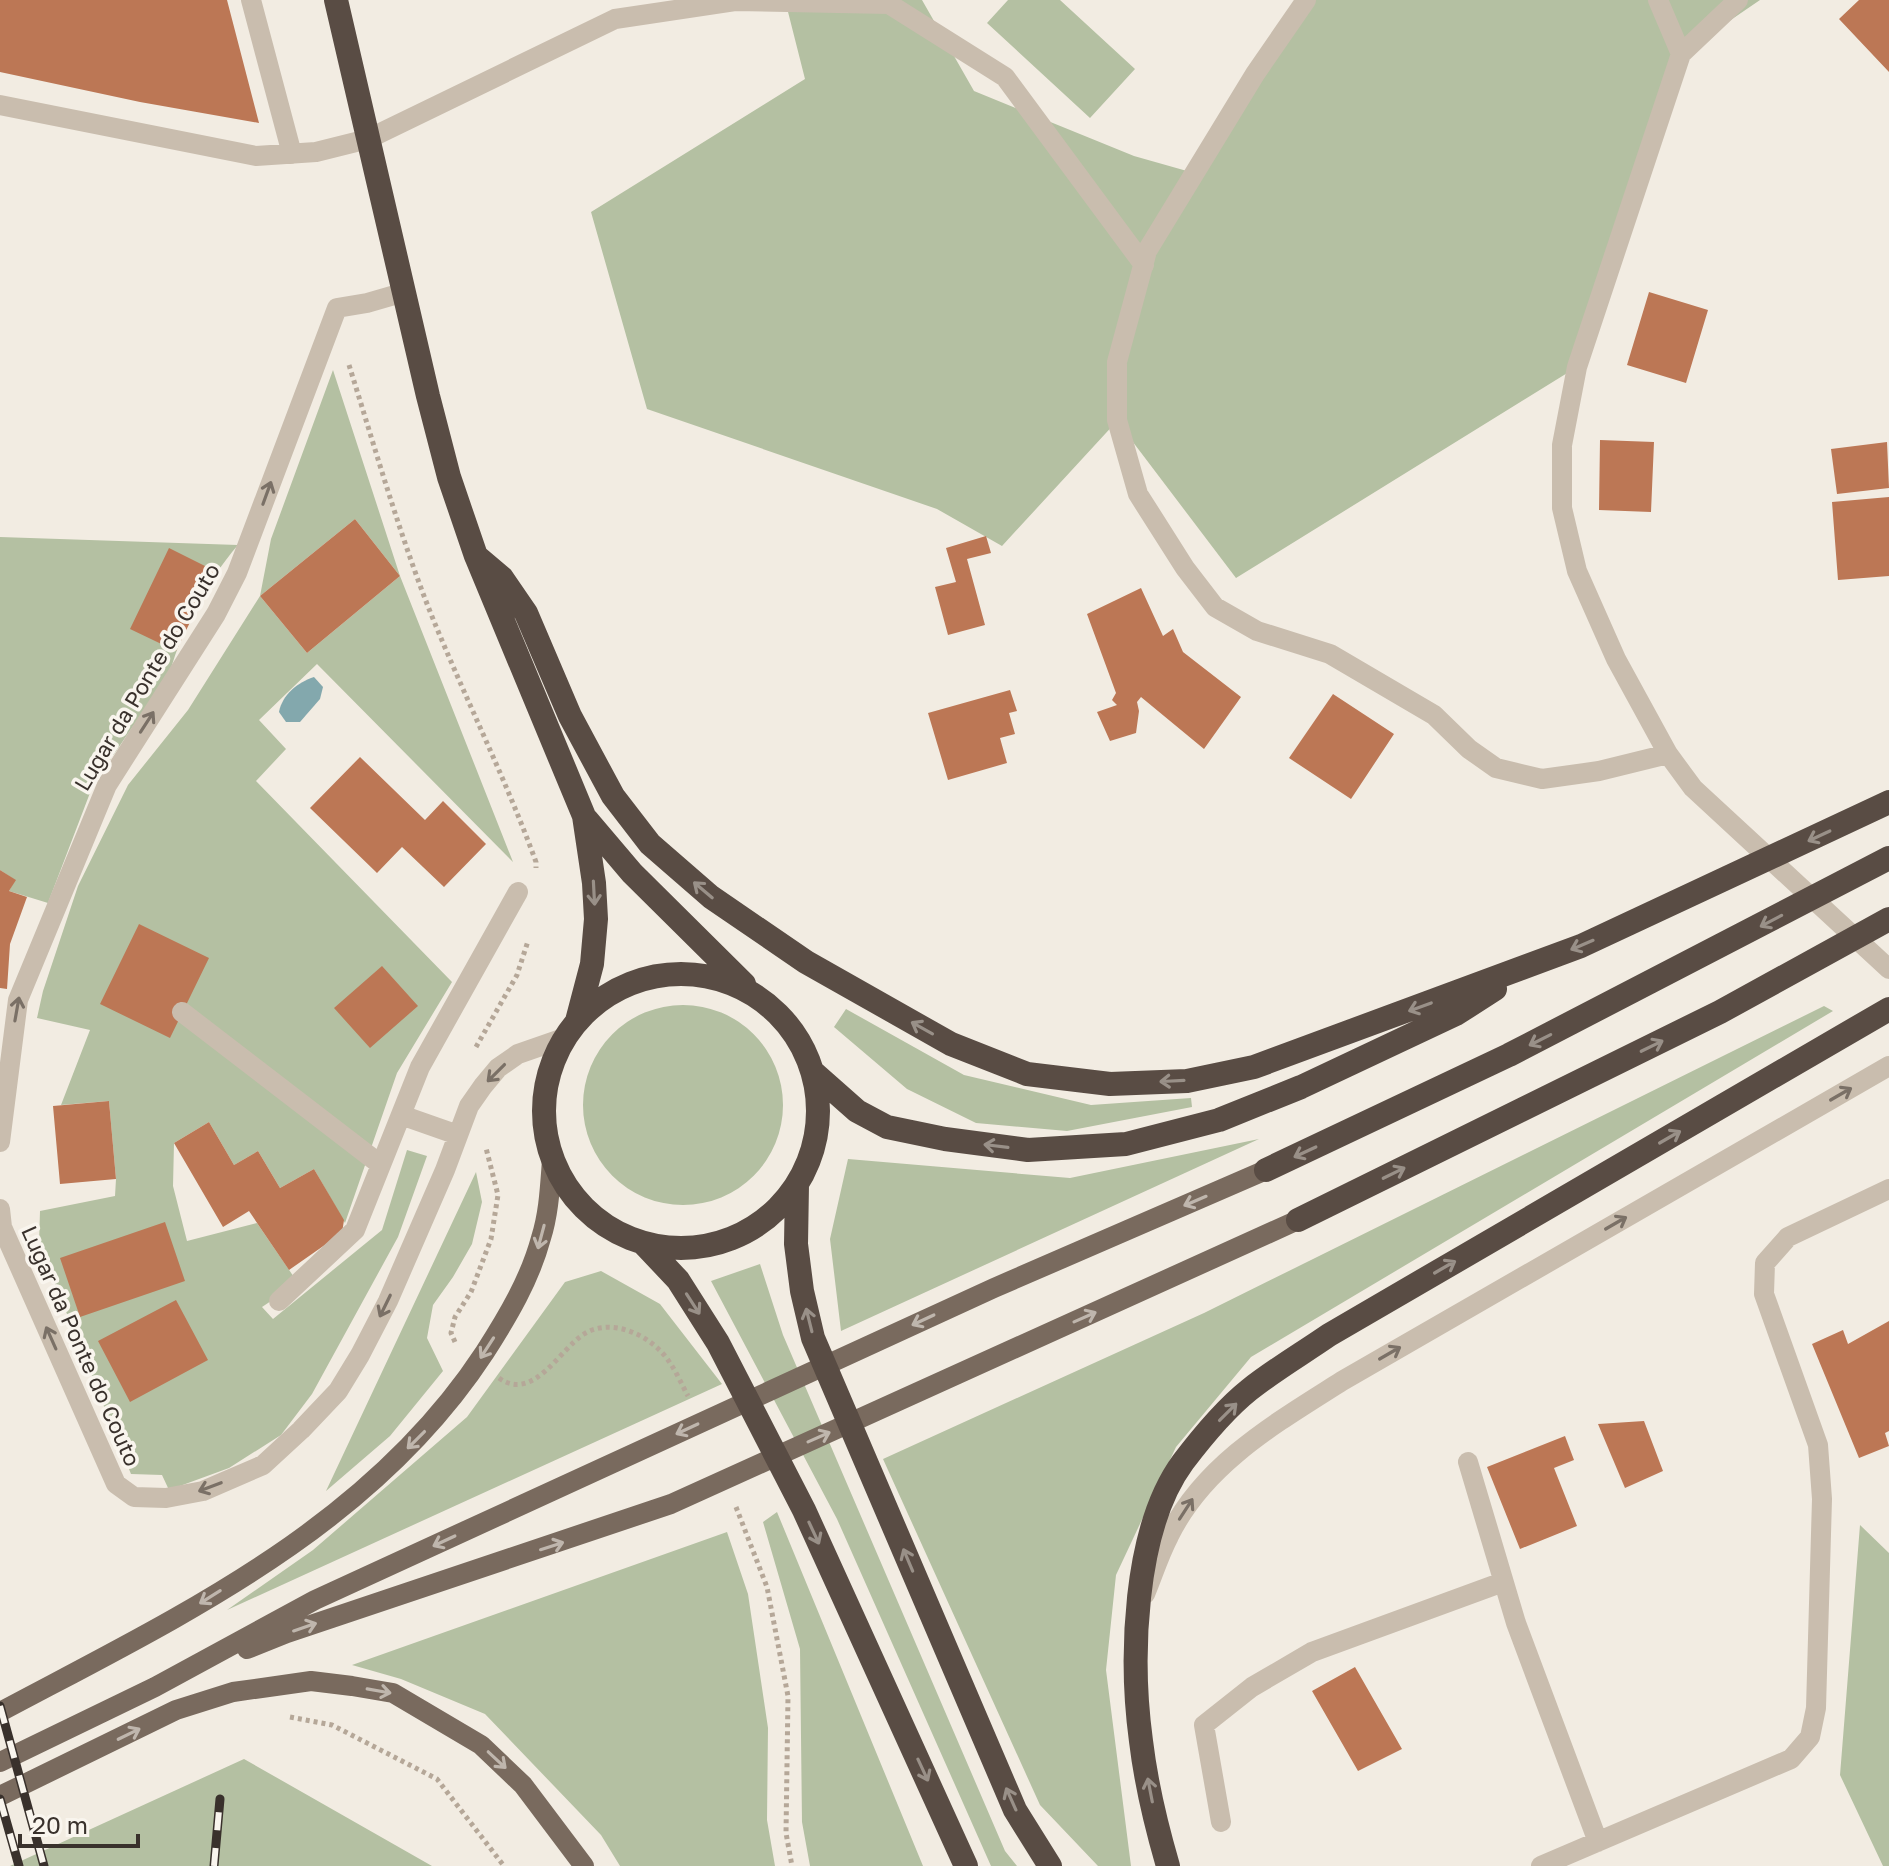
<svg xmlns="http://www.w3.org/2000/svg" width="1889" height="1866" font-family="'Golos Text',sans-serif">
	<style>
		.green { fill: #b4c0a2; fill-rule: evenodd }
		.water { fill: #83a8ad }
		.building { fill: #bc7755 }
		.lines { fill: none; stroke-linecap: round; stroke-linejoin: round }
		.path { stroke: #b5a798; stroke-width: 5; stroke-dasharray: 4 4; stroke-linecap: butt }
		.minor { stroke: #c9bdae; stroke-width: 20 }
		.major { stroke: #796a5e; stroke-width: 20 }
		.highway { stroke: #594c44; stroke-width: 24 }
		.rail-casing { stroke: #39312c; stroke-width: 9 }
		.rail { stroke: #f9f5ee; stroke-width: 6; stroke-dasharray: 18; stroke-linecap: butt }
		.oneway { stroke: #7a7066 }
		.oneway2 { stroke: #999088 }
		.oneway3 { stroke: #bfb6ad }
		.labels { text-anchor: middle; stroke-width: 7; stroke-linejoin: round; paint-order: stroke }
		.street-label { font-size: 22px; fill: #39312c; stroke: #f9f5ee }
	</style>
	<rect width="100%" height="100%" fill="#f2ece2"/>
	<path class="green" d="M 785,0 L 922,0 L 974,91 L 1134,156 L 1194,173 L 1306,0 L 1760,0 L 1681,54 L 1577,367 L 1236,578 L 1117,421 L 1002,546 L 937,509 L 647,409 L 591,212 L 805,79 Z
		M 1008,0 L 1060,0 L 1135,69 L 1090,118 L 987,23 Z
		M 333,370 L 400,576 L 513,862 L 317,664 L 259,720 L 286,749 L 256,781 L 452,982 L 397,1073 L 345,1223 L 314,1169 L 280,1188 L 258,1151 L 234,1165 L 209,1122 L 174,1143 L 173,1186 L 187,1241 L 257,1223 L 298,1283 L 262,1307 L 273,1319 L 382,1230 L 407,1150 L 427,1156 L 398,1237 L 312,1394 L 281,1435 L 229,1468 L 169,1490 L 162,1475 L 131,1474 L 39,1244 L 40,1211 L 115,1196 L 116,1179 L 109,1101 L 61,1105 L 90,1030 L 37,1018 L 43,991 L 78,886 L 128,785 L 188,710 L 260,596 L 271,539 ZM 355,519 L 400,576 L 307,653 L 260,596 Z
		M 0,537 L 238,545 C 207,581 183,626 170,672 L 93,785 L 48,903 L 9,891 L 15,880 L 0,870 Z
		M583 1105a100 100 0 1 1 200 0a100 100 0 1 1-200 0Z
		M 1824,1006 L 1833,1011 L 1251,1357 L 1176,1447 L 1116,1575 L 1106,1670 L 1131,1866 L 1098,1866 L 1040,1805 L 883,1459 L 1204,1313 Z
		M 846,1009 L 964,1075 L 1091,1105 L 1191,1098 L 1192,1107 L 1067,1131 L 976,1123 L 907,1089 L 834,1027 Z
		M 1259,1139 L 841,1331 L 830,1239 L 848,1159 L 1070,1178 Z
		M 476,1172 L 482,1202 L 472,1244 L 453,1277 L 433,1305 L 427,1338 L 443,1371 L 390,1436 L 326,1491 Z
		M 760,1264 L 783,1335 L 1005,1851 L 1017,1866 L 991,1866 L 837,1519 L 711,1281 Z
		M 601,1271 L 660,1304 L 722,1384 L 227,1610 L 313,1550 L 467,1417 L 565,1282 Z
		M 777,1512 L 923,1866 L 810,1866 L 802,1822 L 800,1649 L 763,1522 Z
		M 1860,1525 L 1889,1553 L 1889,1866 L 1883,1866 L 1840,1775 Z
		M 727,1532 L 748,1594 L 768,1728 L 767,1820 L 775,1866 L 620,1866 L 601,1835 L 485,1714 L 401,1679 L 352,1665 Z
		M 244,1759 L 432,1866 L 10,1866 Z"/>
	<path class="water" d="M 314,677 L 323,687 L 320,699 L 300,722 L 286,722 L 279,712 C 282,695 298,682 314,677 Z"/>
	<path class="building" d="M 0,0 L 227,0 L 259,123 L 140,102 L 0,72 Z
		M 1859,0 L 1889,0 L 1889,72 L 1839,19 Z
		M 1649,292 L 1708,310 L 1686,383 L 1627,365 Z
		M 1600,440 L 1654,442 L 1651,512 L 1599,510 Z
		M 1887,442 L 1889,488 L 1837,494 L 1831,449 Z
		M 1889,497 L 1889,576 L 1838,580 L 1832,502 Z
		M 355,519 L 400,576 L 307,653 L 260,596 Z
		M 986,536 L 991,553 L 967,559 L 985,625 L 948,635 L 935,587 L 956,582 L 946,548 Z
		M 169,548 L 215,571 L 176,651 L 130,629 Z
		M 1141,588 L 1163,636 L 1173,629 L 1183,652 L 1241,697 L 1204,749 L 1141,697 L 1137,702 L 1139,711 L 1136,733 L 1110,741 L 1097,712 L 1117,705 L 1112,700 L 1116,693 L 1087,614 Z
		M 1010,690 L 1017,711 L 1009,713 L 1015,734 L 1000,738 L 1007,763 L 948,780 L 928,713 Z
		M 1333,694 L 1394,734 L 1351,799 L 1289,758 Z
		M 360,757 L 425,820 L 443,801 L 486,844 L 444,887 L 402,847 L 377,873 L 310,808 Z
		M 0,870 L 16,880 L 9,891 L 27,897 L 10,944 L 7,989 L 0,988 Z
		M 139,924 L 209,958 L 170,1038 L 100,1004 Z
		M 382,966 L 418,1006 L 370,1048 L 334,1008 Z
		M 109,1101 L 116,1179 L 60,1184 L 53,1106 Z
		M 209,1122 L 234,1165 L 258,1151 L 280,1188 L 314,1169 L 344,1220 L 342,1233 L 289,1270 L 249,1211 L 223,1227 L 174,1143 Z
		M 165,1222 L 185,1281 L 80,1317 L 60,1258 Z
		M 176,1300 L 208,1360 L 130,1402 L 98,1341 Z
		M 1889,1321 L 1889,1431 L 1885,1433 L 1889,1446 L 1859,1458 L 1812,1344 L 1843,1330 L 1848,1344 Z
		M 1644,1421 L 1663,1471 L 1625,1488 L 1598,1424 Z
		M 1565,1436 L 1574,1460 L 1554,1468 L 1577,1526 L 1520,1549 L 1487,1467 Z
		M 1355,1667 L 1402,1749 L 1358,1771 L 1312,1691 Z"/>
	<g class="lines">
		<path class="path" d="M 349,365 C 375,448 399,533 431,614 C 465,698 505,777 536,862 L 536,868
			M 476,1047 L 517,975 L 528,941
			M 455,1342 L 451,1333 L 455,1317 L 471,1292 L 491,1239 L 498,1195 L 486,1148
			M 499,1378 C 533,1403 560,1349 584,1334 C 613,1316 654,1337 670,1363 C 677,1373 682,1385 688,1396
			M 736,1507 L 767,1587 L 788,1696 L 786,1833 L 792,1866
			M 290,1717 L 332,1725 L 437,1779 L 504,1866"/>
		<path class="minor" d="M 251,0 L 292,154
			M 1306,0 L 1255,74 L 1147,251 L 1117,362 L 1117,420 L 1138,494 L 1185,568 L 1215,607 L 1257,631 L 1330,654 L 1434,715 L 1469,749 L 1496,768 L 1542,779 L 1599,771 L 1668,754
			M 1658,0 L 1681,54
			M 1738,0 L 1681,54 L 1577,367 L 1562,445 L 1562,508 L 1577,571 L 1616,659 L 1668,754 L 1693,788 L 1889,969
			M 0,105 L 256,156 L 316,152 L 368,139 L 615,19 L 735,1 L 889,4 L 1005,77 L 1144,265
			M 182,1012 L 381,1165
			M 401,1115 L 458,1135
			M 0,1142 L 18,1000 L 107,785 L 216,614 L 237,573 L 337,308 L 367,303 L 405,292
			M 0,1209 L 2,1227 L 116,1484 L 134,1497 L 166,1498 L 203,1491 L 263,1465 L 301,1430 L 338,1391 L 360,1355 L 388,1301 L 445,1170 L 469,1106 L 483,1086 L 498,1068 L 518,1054 L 564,1038
			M 279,1301 L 355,1230 L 420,1067 L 518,892
			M 1468,1462 L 1516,1623 L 1598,1842
			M 1145,1594 C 1153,1575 1159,1555 1169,1536 C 1204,1464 1276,1423 1342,1381 L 1889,1066
			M 1221,1822 L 1204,1725 L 1252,1687 L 1312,1652 L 1503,1582
			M 1541,1866 L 1791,1759 L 1810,1737 L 1816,1708 L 1822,1499 L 1818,1445 L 1764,1294 L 1765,1263 L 1788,1237 L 1889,1189"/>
		<path class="major" d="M 247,1649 L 287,1633 L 671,1504 L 1298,1220
			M 0,1712 C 180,1616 370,1528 485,1352 C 508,1316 530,1279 541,1238 C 549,1213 550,1186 552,1160
			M 0,1762 L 155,1687 L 315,1600 L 994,1288 L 1266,1170
			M 0,1796 L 176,1710 L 233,1692 L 311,1681 L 352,1686 L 393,1693 L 481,1745 L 523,1785 L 584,1866"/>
		<path class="highway" d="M 336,0 L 428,396 L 449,477 L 476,556 L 584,816 L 594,883 L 596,919 L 592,964 L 577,1021
			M 476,556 L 502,578 L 526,613 L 570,716 L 613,796 L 650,844 L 711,897 L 806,962 L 951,1044 L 1027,1074 L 1110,1084 L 1187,1081 L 1254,1067 L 1581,946 L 1889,802
			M 587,820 L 632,873 L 744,984
			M544 1111a137 137 0 1 1 274 0a137 137 0 1 1-274 0Z
			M 814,1073 L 857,1111 L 887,1127 L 945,1139 L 1028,1150 L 1126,1144 L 1219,1120 L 1301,1087 L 1456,1014 L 1495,989
			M 1266,1170 L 1509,1055 L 1889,858
			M 797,1185 L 796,1244 L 802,1291 L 813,1338 L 1015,1810 L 1050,1866
			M 1298,1220 L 1720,1012 L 1889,919
			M 644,1244 L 678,1280 L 718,1343 L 804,1510 L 966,1866
			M 1168,1866 C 1156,1825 1146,1783 1141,1741 C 1130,1660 1133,1530 1183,1462 C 1202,1437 1224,1410 1249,1390 C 1274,1370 1303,1353 1329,1335 L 1889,1009"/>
		<g class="rail-casing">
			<path id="rail" d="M 0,1706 L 44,1866
				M 0,1799 L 19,1866
				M 214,1866 L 220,1799"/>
		</g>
		<use href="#rail" class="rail"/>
	</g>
	<defs><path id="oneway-shaft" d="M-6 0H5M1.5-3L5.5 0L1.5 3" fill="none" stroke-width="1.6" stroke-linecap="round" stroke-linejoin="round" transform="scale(2)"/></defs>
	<g class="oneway">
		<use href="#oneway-shaft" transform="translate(267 493) rotate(-70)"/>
		<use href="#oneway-shaft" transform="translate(147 722) rotate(-57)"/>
		<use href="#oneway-shaft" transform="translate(17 1009) rotate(-80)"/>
		<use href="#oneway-shaft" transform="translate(496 1073) rotate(135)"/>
		<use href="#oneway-shaft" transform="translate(1841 1094) rotate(-30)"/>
		<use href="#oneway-shaft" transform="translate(1616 1223) rotate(-30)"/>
		<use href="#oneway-shaft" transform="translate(385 1306) rotate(116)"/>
		<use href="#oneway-shaft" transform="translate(51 1338) rotate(-114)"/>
		<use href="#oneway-shaft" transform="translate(1390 1353) rotate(-30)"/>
		<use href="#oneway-shaft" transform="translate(210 1487) rotate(159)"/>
		<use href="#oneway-shaft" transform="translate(1186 1509) rotate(-57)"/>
	</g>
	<g class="oneway2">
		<use href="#oneway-shaft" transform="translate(1819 836) rotate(155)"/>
		<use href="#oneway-shaft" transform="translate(703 890) rotate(-140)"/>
		<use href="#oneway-shaft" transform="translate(594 893) rotate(87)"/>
		<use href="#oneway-shaft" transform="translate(1771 921) rotate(152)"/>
		<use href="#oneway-shaft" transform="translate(1582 945) rotate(157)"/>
		<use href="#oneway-shaft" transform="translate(1420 1007) rotate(160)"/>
		<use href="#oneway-shaft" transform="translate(922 1028) rotate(-151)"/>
		<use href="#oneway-shaft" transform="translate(1540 1040) rotate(153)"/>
		<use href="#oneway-shaft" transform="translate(1652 1046) rotate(-26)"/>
		<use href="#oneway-shaft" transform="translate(1172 1081) rotate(177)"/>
		<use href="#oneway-shaft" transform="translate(1670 1137) rotate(-30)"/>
		<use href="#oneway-shaft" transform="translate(996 1146) rotate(-173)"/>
		<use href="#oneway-shaft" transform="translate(1305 1152) rotate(155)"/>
		<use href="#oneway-shaft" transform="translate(1394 1173) rotate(-26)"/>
		<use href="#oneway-shaft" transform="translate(1445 1267) rotate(-30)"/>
		<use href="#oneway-shaft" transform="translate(693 1304) rotate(57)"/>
		<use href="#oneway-shaft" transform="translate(809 1320) rotate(-104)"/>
		<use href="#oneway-shaft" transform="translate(1228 1412) rotate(-45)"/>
		<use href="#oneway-shaft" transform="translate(814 1533) rotate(65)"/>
		<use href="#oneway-shaft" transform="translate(908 1560) rotate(-113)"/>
		<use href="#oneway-shaft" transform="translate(923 1770) rotate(65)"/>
		<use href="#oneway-shaft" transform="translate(1150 1790) rotate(-101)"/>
		<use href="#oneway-shaft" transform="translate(1011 1799) rotate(-114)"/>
	</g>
	<g class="oneway3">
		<use href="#oneway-shaft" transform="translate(1195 1201) rotate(157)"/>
		<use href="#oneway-shaft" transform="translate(541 1237) rotate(105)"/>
		<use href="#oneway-shaft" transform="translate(1085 1317) rotate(-24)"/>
		<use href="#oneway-shaft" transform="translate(923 1320) rotate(155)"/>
		<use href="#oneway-shaft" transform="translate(487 1348) rotate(123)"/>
		<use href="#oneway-shaft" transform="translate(687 1429) rotate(155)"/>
		<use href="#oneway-shaft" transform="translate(819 1437) rotate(-24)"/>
		<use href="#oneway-shaft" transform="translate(416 1440) rotate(135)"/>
		<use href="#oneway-shaft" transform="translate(444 1541) rotate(155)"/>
		<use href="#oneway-shaft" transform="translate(552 1546) rotate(-18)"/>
		<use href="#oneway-shaft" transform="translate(210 1597) rotate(148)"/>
		<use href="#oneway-shaft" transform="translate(305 1627) rotate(-19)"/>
		<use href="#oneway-shaft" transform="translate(379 1691) rotate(10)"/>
		<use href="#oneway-shaft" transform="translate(129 1734) rotate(-26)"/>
		<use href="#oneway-shaft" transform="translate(497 1760) rotate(43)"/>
	</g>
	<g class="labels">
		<g class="street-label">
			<text transform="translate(147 677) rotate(-59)" y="8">Lugar da Ponte do Couto</text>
			<text transform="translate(81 1346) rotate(66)" y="8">Lugar da Ponte do Couto</text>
		</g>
	</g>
	<path d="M20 1834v12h118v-12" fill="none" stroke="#39312c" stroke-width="4"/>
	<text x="32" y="1834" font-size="24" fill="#39312c" stroke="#f9f5ee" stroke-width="6" paint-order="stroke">20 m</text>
</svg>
